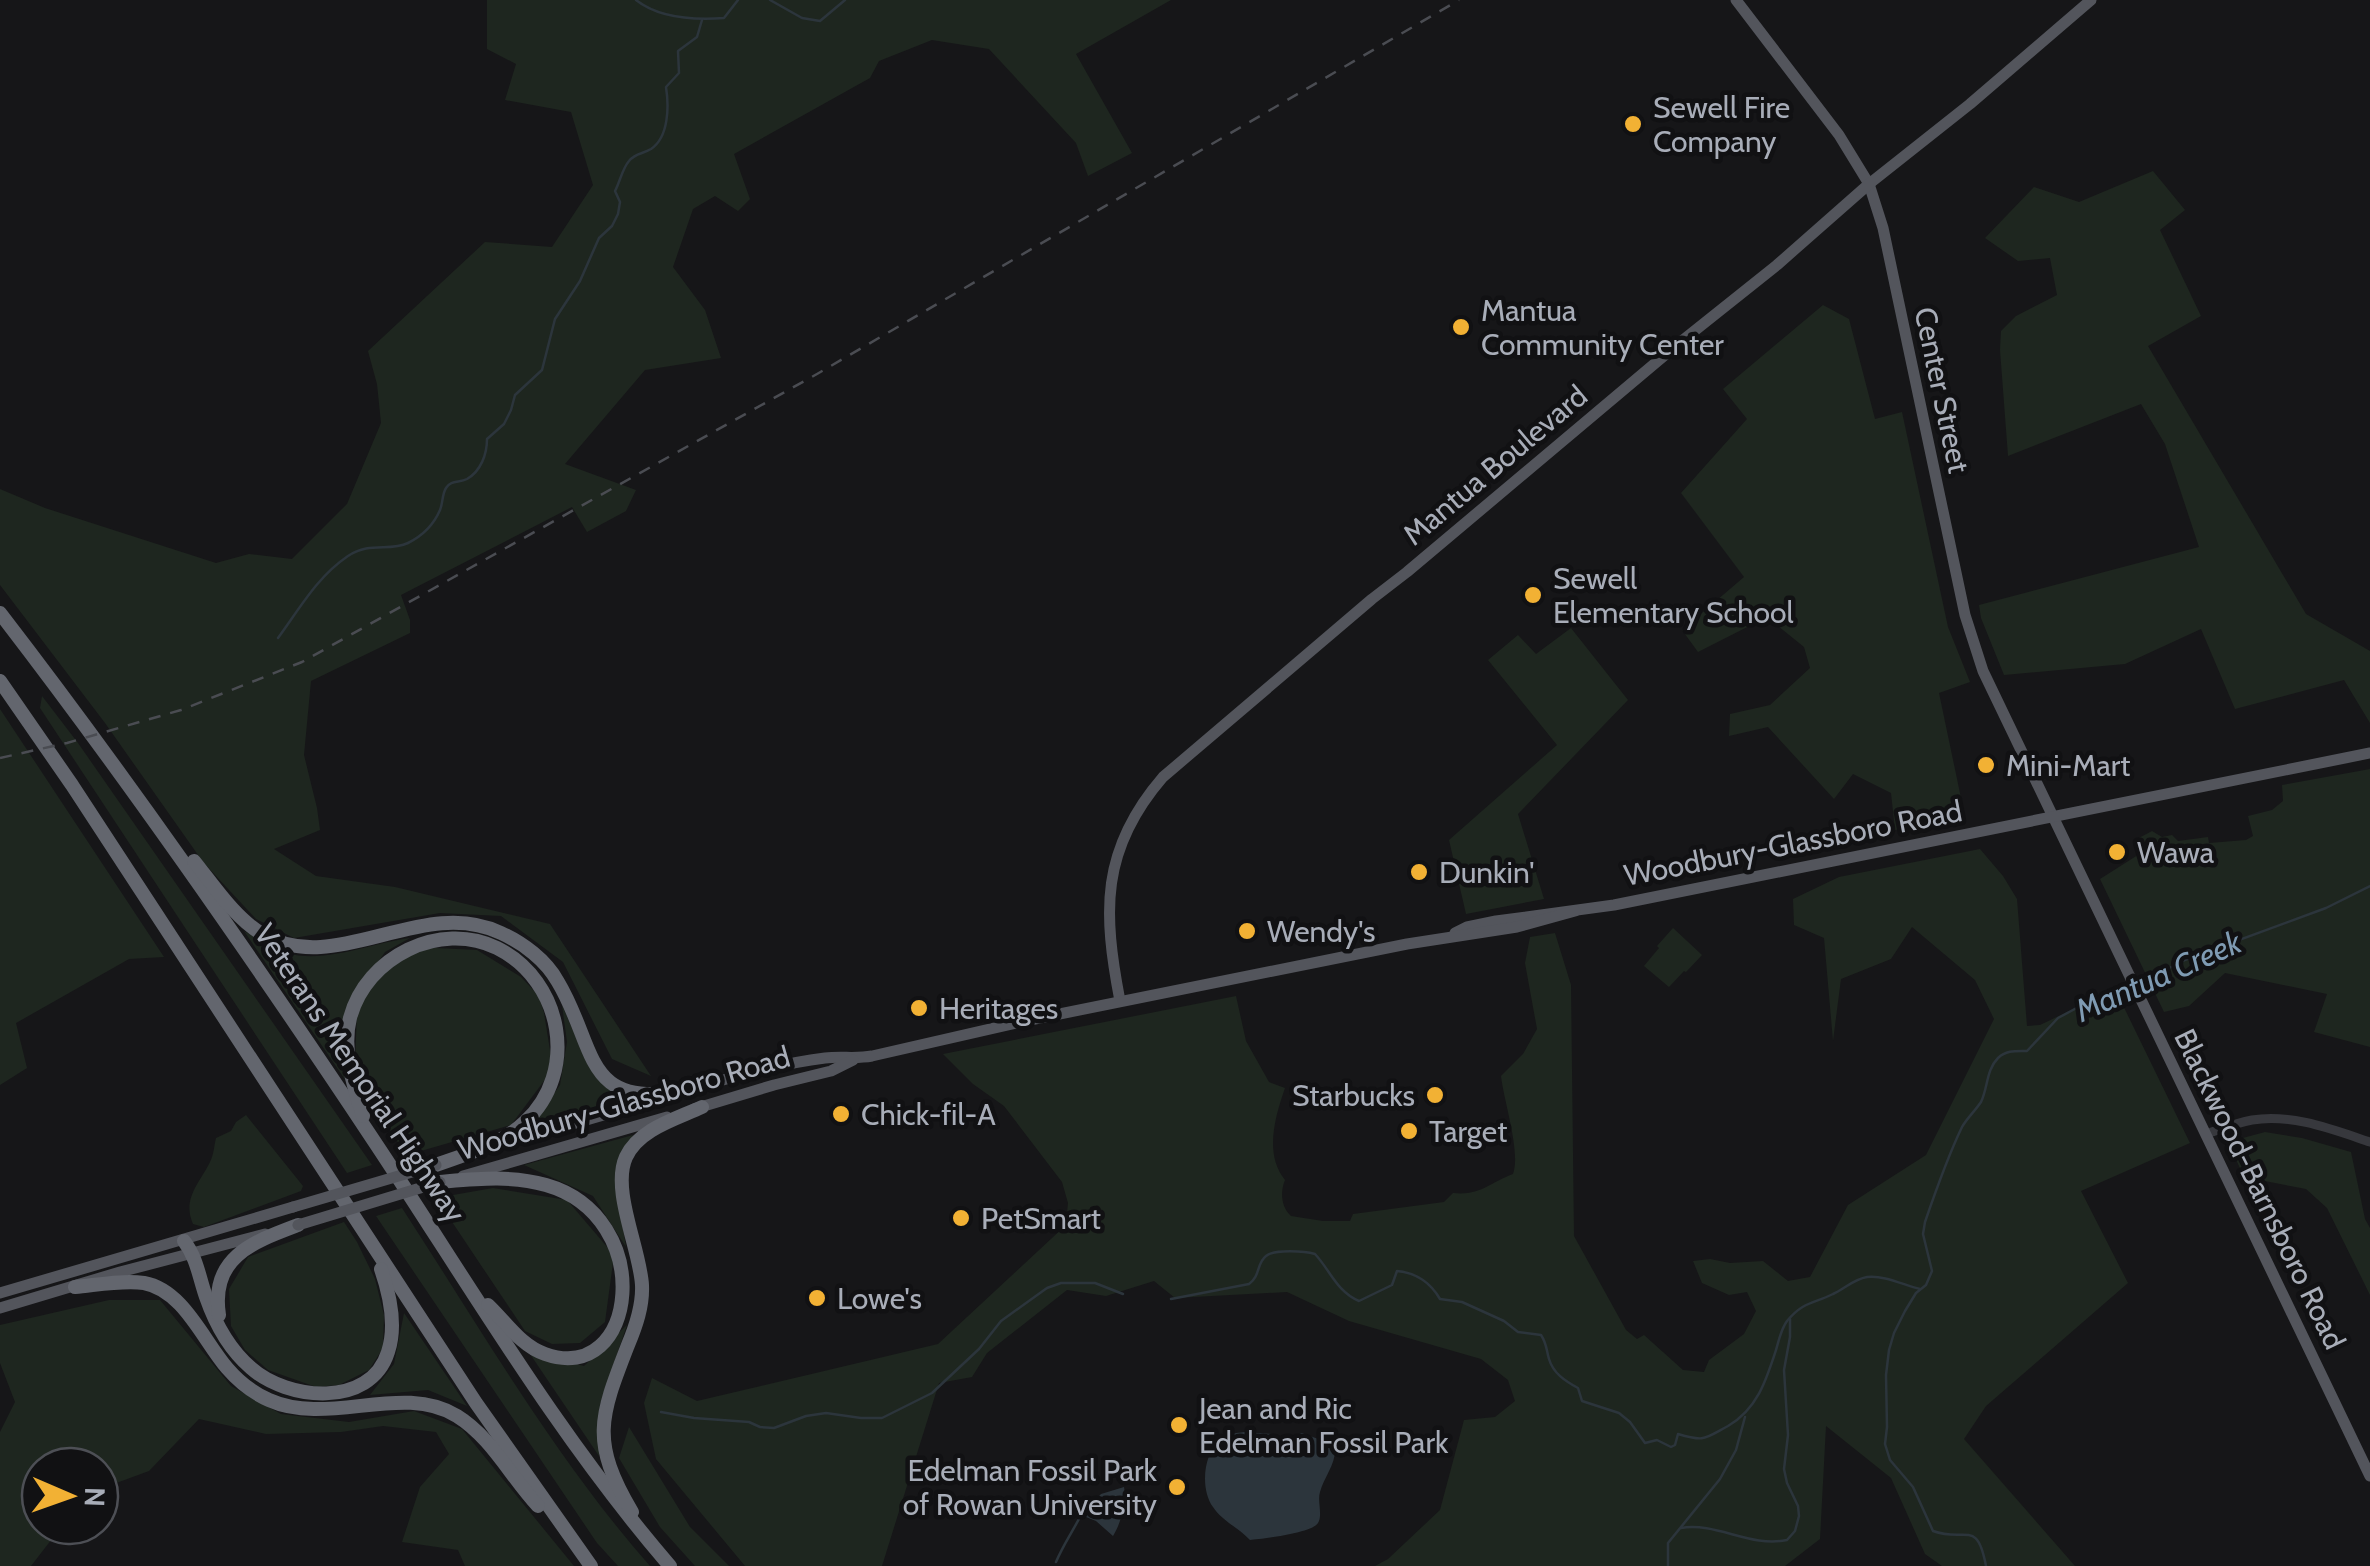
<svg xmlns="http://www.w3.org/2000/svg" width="2370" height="1566" font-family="Cabin,sans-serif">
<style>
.green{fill:#1e261f}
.water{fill:#2c353c}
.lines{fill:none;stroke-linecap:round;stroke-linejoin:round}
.stream{stroke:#2c353c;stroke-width:2.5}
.minor{stroke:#37383d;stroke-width:9}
.major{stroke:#53555c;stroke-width:11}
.highway{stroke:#63666e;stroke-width:14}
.rail{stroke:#4a4c52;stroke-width:2.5;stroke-dasharray:12 10;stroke-linecap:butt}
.major-bridge{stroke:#53555c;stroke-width:11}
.poi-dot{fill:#f2b134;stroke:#111113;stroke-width:4}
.labels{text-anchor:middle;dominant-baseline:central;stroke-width:9;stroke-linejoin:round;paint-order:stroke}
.poi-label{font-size:30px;fill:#a8adb8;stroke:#111113;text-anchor:start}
.street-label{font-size:30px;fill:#a8adb8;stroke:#111113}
.water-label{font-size:32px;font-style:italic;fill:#7f9bb3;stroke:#111113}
</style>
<rect width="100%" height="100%" fill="#161618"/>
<g class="green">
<polygon points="487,0 1171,0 1076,54 1132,153 1088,176 1076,143 989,49 932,40 879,61 870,78 734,154 750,199 738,211 715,196 693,209 673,267 705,310 721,358 645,370 565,464 636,490 626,511 587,532 572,507 401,595 410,620 410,633 311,681 304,755 317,808 320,830 274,849 316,876 395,887 550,924 651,1076 612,1059 563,962 501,916 440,913 294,938 256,919 203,862 105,723 0,585 0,489 45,508 216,563 249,554 292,559 347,504 381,423 377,384 368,351 485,242 552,247 593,185 571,112 505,100 516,64 487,49"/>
<polygon points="2153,171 2185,210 2160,230 2201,316 2148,346 2306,614 2370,651 2370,723 2344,680 2235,709 2201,629 2125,664 2004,675 1981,618 1979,605 2199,547 2165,444 2141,404 2008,456 2000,350 2001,331 2016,316 2057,295 2050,258 2018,261 1985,238 2034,187 2079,202"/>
<polygon points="1823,305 1849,319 1875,419 1902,412 1948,627 1970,682 1939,693 1965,817 1895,830 1891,793 1853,774 1834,799 1768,727 1729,736 1730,714 1770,705 1810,668 1804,647 1767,617 1698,652 1682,630 1744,577 1681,493 1747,419 1723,389"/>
<polygon points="1571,628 1628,700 1518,814 1544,899 1466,914 1449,840 1557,745 1488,660 1518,635 1536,654"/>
<polygon points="42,696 78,743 372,1165 347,1173 40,708"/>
<polygon points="0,709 164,957 129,959 16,1023 27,1068 0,1085"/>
<polygon points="2370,769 2370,1047 2314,1032 2327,994 2225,973 2189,1006 2164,1012 2100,879 2141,853 2137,839 2152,831 2162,837 2172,835 2178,841 2208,837 2209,843 2246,840 2253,836 2248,816 2272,810 2283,801 2282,785"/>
<path d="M1980,849L2003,876L2017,899L2027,1026L2040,1025L2115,989L2190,1143L2081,1191L2128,1283L1986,1406L1964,1439L2075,1566H1942L1925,1554L1891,1478L1826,1426L1820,1539L1785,1566H1375L1388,1559L1440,1510L1464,1420L1495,1417L1515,1401L1508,1380L1481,1359L1349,1321L1287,1292L1175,1298L1154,1281L1106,1296L1067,1290L987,1353L972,1377L939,1383L882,1566H745L656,1459L644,1403L652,1378L697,1401L938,1344L1066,1225L1068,1203L1062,1182L1004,1106L973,1084L943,1054L1236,996L1246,1041L1269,1082L1285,1088C1275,1117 1264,1154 1285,1180C1280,1192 1281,1207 1291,1216L1323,1221H1350L1353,1214L1444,1202L1453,1193C1480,1196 1489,1183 1513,1174C1521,1152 1504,1102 1501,1076L1523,1054L1537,1029L1525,963L1530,937L1555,933L1571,985L1574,1236L1626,1330L1637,1339L1644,1335L1683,1370L1704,1372L1709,1360L1744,1334L1756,1311L1747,1292L1729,1295L1702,1283L1693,1261L1710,1259L1730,1263L1763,1261L1788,1281L1810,1277L1848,1205L1926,1155L1994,1019L1975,980L1912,927L1891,959L1841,979L1833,1041L1824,938L1794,925L1793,899L1839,877Z"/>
<polygon points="1673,928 1702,955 1686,972 1684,971 1669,987 1644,966 1659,948 1657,946"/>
<path d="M244,931C258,938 272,949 286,953C327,964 370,943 410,938L385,952L345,1012L348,1084Z"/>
<polygon points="416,947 477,950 521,977 539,996 544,1013 553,1069 511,1125 407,1155 383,1121 355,1066 357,1010 376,976"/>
<polygon points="562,1005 588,1065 632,1096 532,1125 560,1085 567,1042"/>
<path d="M246,1115L303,1186L301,1191L204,1227L193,1224C182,1199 199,1184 210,1162C214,1154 214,1146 216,1138L231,1131L236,1122Z"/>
<polygon points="2265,1132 2302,1138 2351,1152 2365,1219 2370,1228 2370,1295 2327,1208 2306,1189 2244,1177 2228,1142"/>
<polygon points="633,1135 616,1184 626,1247 593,1196 524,1165"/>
<polygon points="493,1188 567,1200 614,1255 605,1322 580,1343 552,1344 525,1331 436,1198"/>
<path d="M402,1208C481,1329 554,1457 650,1566H618L597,1543L376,1216Z"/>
<polygon points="344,1222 357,1242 375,1279 384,1315 383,1348 369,1370 339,1385 316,1387 268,1370 245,1350 231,1326 229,1289 248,1257"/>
<polygon points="109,1300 160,1300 231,1386 281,1414 349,1422 414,1411 462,1429 574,1566 465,1566 458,1550 402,1542 420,1487 449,1454 436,1432 383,1426 341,1432 266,1434 199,1419 149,1471 100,1489 100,1466 40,1466 40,1526 62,1526 31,1566 0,1566 0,1432 15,1402 0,1363 0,1325"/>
<polygon points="404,1313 467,1406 428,1390 370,1395 394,1364"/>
<polygon points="627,1325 600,1404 599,1456 528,1351 584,1366"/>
<polygon points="629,1427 690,1527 729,1566 695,1566 660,1527 619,1458"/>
</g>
<g class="water">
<path d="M1244,1432L1272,1434L1275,1437L1276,1449C1288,1451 1291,1436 1302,1433L1329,1443L1335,1448C1336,1464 1324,1477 1320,1492C1317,1501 1323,1515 1318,1523C1312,1533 1262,1539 1250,1540C1239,1528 1222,1521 1213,1507C1200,1489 1203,1453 1221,1439C1228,1434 1236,1433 1244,1432Z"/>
<path d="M1124,1487C1127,1502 1121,1523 1113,1536L1096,1521L1081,1515L1101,1494Z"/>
</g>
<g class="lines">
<g class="stream">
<path d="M636,0C660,19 696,20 724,18L738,0"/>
<polyline points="770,0 802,18 820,21 845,0"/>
<path d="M278,638C300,608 317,577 348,556C370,541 389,552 408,543C422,536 434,524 440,510C443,503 442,494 446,488C451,480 459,483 467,479C481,471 487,454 487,439L504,424L511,410L515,395L542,370L555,319L580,281L599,238L612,226L618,214L620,202L615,191C620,182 622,169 629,161C635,153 643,154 651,149C669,137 669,106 666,87L679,73L678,51L697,37L702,20"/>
<polyline points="2138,985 2182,961 2326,908 2370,886"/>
<path d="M1171,1299L1249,1284C1261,1275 1256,1264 1266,1256C1274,1249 1305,1251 1315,1254C1330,1270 1337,1292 1359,1301L1392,1285L1397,1271C1417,1273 1430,1282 1440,1299L1462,1302L1504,1321L1518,1332L1541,1335C1547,1344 1546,1349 1549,1359C1553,1373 1565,1381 1578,1388L1582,1401L1619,1413L1630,1422L1645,1443L1657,1440L1671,1447L1675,1445L1678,1434C1705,1442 1704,1439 1728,1426C1757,1409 1766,1381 1776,1350C1779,1340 1781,1329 1787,1321C1804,1301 1813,1304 1833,1294C1844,1289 1854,1279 1867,1277C1885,1275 1903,1285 1920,1289"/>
<polyline points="661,1412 694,1418 749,1422 760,1427 774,1428 806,1416 826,1413 861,1418 882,1418 932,1393 979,1349 1001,1321 1047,1288 1061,1283 1095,1283 1123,1294"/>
<path d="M1681,1528C1717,1522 1750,1548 1787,1540L1795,1531L1799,1516L1798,1506L1787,1483L1784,1469L1788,1435L1784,1370L1790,1337V1319"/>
<path d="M1056,1562C1063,1545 1073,1531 1081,1515"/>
<polyline points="1668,1566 1668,1543 1720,1479 1736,1450 1745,1417"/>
<path d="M1986,1566C1977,1518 1966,1543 1933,1531L1913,1487L1890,1460L1885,1444L1887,1427L1886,1375L1889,1350L1894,1333L1905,1311L1916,1293L1926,1285L1932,1271L1923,1234L1925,1222C1936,1190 1947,1158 1962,1127C1967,1118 1975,1111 1981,1102C1988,1088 1986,1070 1998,1058C2006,1050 2016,1051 2027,1051L2058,1018L2084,1004L2131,988"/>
</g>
<path class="minor" d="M2206,1134C2221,1129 2236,1123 2252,1120C2291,1113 2334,1130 2370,1142"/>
<g class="major">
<polyline points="1736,0 1839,135 1869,184 1883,228 1965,615 1983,671 2370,1476"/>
<polyline points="1455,933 1467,927 1496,921 1614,905 2370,753"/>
<path d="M1120,1001C1103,912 1100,850 1163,777L1372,599L1407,572L1678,344L1777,265L1869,184L1970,104L2091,0"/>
<path d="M679,1092C727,1079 776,1064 825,1058C841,1056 856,1059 872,1056L1025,1021L1407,944L1517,927L1575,911"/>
<polyline points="694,1109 774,1085 831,1071 853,1060"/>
<polyline points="497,1146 662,1098"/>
<polyline points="463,1176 667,1117"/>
<polyline points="0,1293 293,1207"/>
<polyline points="0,1308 120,1272 265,1234"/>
</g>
<g class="highway">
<path d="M0,613C131,783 253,959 372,1138C468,1282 556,1434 670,1566"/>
<polyline points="0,681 72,785 476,1403 591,1566"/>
<path d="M194,861C214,886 235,918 262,934C336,978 422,895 501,933C523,943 546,960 558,982C597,1047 582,1110 685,1091"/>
<path d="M363,1116C353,1085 342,1049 350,1018C366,957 440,920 497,948C563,981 579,1072 525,1122C501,1145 466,1154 436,1165"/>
<path d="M440,1182C476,1179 511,1175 546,1185C658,1217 638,1387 545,1354C521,1346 506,1322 488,1305"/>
<path d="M184,1241C197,1258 199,1277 206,1297C215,1323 230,1350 251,1368C287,1400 370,1409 388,1352C397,1325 390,1295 381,1269"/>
<path d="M75,1287C97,1285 122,1280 144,1283C183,1290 203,1340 227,1368C239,1382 253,1393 269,1400C329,1427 402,1382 457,1416C491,1437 511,1477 538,1506"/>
<path d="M219,1315C210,1257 253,1242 298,1225"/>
<path d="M632,1512C590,1441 600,1417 628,1345C636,1326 643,1306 642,1285C640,1249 611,1190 626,1157C639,1129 676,1119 702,1107"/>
</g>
<polyline class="rail" points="0,758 67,743 181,710 302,662 817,374 1459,0"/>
<g class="major-bridge">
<polyline points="293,1207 436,1165"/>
<polyline points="298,1225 440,1182"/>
</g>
</g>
<g class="poi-dot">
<circle cx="1633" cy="124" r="10"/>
<circle cx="1461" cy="327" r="10"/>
<circle cx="1533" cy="595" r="10"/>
<circle cx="1986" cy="765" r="10"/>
<circle cx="2117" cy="852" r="10"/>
<circle cx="1419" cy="872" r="10"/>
<circle cx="1247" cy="931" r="10"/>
<circle cx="919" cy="1008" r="10"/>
<circle cx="1435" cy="1095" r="10"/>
<circle cx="841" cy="1114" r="10"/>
<circle cx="1409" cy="1131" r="10"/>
<circle cx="961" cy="1218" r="10"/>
<circle cx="817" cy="1298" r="10"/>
<circle cx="1179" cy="1425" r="10"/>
<circle cx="1177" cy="1487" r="10"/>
</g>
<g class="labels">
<g class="poi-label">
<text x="1653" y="107">Sewell Fire<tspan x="1653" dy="34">Company</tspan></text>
<text x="1481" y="310">Mantua<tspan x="1481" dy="34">Community Center</tspan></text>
<text x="1553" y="578">Sewell<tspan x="1553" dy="34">Elementary School</tspan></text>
<text x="2006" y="765">Mini-Mart</text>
<text x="2137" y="852">Wawa</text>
<text x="1439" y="872">Dunkin'</text>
<text x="1267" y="931">Wendy's</text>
<text x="939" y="1008">Heritages</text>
<text x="1415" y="1095" text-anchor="end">Starbucks</text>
<text x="861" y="1114">Chick-fil-A</text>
<text x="1429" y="1131">Target</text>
<text x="981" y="1218">PetSmart</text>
<text x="837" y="1298">Lowe's</text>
<text x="1199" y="1408">Jean and Ric<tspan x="1199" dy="34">Edelman Fossil Park</tspan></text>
<text x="1157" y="1470" text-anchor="end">Edelman Fossil Park<tspan x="1157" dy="34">of Rowan University</tspan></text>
</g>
<g class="street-label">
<text transform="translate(1942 390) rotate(78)">Center Street</text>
<text transform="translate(1495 465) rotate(-40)">Mantua Boulevard</text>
<text transform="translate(1793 843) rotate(-11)">Woodbury-Glassboro Road</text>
<text transform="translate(360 1073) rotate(56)">Veterans Memorial Highway</text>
<text transform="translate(624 1103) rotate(-16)">Woodbury-Glassboro Road</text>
<text transform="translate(2260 1189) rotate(64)">Blackwood-Barnsboro Road</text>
</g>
<g class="water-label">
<text transform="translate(2158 976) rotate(-24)">Mantua Creek</text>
</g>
</g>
<g transform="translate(70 1496) rotate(92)"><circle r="48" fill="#111113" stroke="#4d4f55" stroke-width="2.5"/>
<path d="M0-8L18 38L0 25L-18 38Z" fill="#f2b134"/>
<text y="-15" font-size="28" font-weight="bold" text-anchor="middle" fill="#a8adb8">N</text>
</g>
</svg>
